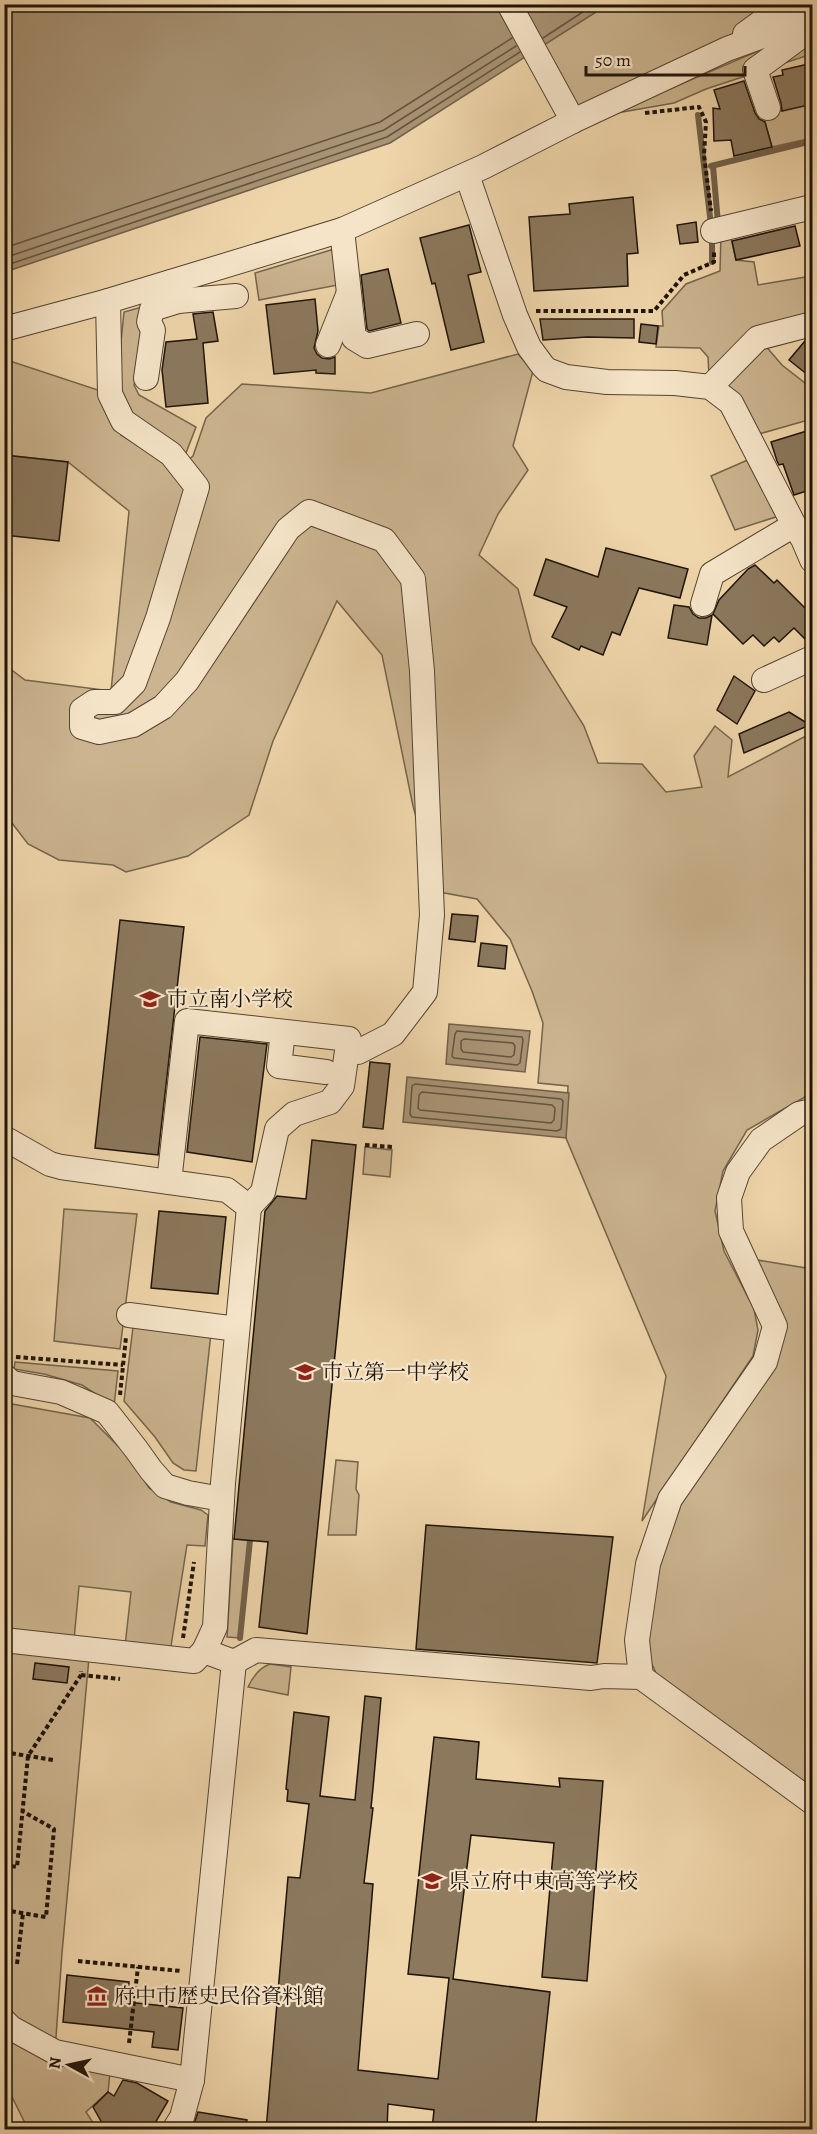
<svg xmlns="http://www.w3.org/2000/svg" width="817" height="2134" font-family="Alegreya,'Noto Serif JP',serif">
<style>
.green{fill:#cbb48f;stroke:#74644c;stroke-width:1.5}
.water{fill:#a89374;stroke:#71604a;stroke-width:1.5}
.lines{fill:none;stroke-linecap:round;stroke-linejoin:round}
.shore{stroke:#63543f;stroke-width:1.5}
.stream{stroke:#71604a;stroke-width:6}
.building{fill:#8b785d;stroke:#1e140a;stroke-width:1.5}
.minor-casing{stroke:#524432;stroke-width:26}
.path{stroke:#1e140a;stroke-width:4;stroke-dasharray:4.5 3;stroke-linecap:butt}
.minor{stroke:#f5e4c8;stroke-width:24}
.labels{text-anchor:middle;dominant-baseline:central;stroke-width:4.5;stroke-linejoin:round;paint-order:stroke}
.poi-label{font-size:21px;fill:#1e140a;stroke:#f5e4c8;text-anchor:start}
</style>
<rect width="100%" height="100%" fill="#efd5aa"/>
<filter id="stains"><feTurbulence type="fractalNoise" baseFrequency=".00333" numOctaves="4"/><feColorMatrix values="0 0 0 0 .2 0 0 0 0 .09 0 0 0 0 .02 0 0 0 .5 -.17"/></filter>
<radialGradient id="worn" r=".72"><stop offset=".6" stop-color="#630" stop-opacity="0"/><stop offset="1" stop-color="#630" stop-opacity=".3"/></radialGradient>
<g class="green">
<polygon points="607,5 812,5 812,17 577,109 535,50"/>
<polygon points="812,28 812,54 706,89 674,103 611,114"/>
<polygon points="812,104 812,138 772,147 763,115"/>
<polygon points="730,233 736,260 754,262 758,285 812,276 812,317 709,376 708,357 700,348 656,347 659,326 663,326 662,311 686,284 720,271 721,234"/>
<polygon points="334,249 338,285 259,300 255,273"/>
<polygon points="142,307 144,342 134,385 139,395 196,427 184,458 126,414 118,371 124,312"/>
<path d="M763,343L782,365L805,383L812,375V419L759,434C751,415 745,400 728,389L725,376Z"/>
<polygon points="518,354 533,371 513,446 528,470 498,514 479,555 518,589 532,643 584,726 598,763 642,764 666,792 702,787 694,756 715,726 732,740 728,777 804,737 812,743 812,1093 747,1130 723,1171 715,1211 724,1251 754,1309 758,1330 753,1356 642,1521 666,1376 566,1138 568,1086 538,1083 543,1023 532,991 510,939 477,899 439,892 434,881 413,806 382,655 337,601 273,741 249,815 188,856 126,872 113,865 59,860 28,844 5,814 5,665 25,680 111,691 129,511 68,462 5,455 4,359 110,394 121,435 176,469 193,456 206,418 242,384 371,393"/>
<polygon points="750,459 779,516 735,530 711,476"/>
<polygon points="365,1147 392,1150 390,1177 363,1174"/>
<polygon points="64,1209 137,1214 120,1349 54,1341"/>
<polygon points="751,1259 812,1269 812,1789 667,1697 651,1662 646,1637 656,1567 674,1506 776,1363"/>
<polygon points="133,1327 211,1333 196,1471 184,1470 173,1463 155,1437 124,1401"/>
<polygon points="15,1362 118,1371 114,1406 82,1385 44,1374 14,1369"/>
<polygon points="4,1398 12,1404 90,1418 129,1457 149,1488 171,1502 201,1510 208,1515 205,1546 187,1545 171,1646 175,1652 125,1646 131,1592 79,1586 74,1640 5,1632"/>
<polygon points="336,1460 358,1462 356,1489 359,1495 356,1535 328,1535"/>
<polygon points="233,1539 250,1540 240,1638 227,1637"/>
<polygon points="5,1647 89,1658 62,1953 55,2051 111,2063 108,2092 86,2112 97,2129 28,2129 12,2097 5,2090"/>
<path d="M270,1664L291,1667L288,1695L248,1687C253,1676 259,1668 270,1664Z"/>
</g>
<g class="water">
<polygon points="4,5 607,5 390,143 5,272"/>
<polygon points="449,1024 530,1031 525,1072 446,1064"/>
<polygon points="407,1077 569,1093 566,1138 403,1122"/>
</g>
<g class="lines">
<g class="shore">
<polyline points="543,38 595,4"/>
<polyline points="4,248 380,122 512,38"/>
<polyline points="4,258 384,130 516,46"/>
<polyline points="4,266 387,137 520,52"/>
<polygon points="457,1031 522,1037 523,1040 520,1063 517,1065 454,1058 452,1056 455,1034"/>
<polygon points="464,1039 513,1043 515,1046 514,1055 511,1057 463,1052 461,1049 461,1041"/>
<polygon points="415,1084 561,1099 563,1101 561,1129 557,1131 412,1117 410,1114 412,1086"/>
<polygon points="422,1092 552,1105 555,1108 554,1120 551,1123 420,1110 418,1108 419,1095"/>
</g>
<g class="stream">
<polyline points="698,115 711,225"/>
<polyline points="711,166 812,141"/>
<polyline points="713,166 718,223 720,222"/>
<polyline points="712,235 712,262"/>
<polyline points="240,1638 250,1540"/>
</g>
</g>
<g class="building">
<polygon points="813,63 813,104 782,111 781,103 773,77 783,75 782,70"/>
<polygon points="744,81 755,113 759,119 765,122 772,147 734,156 731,140 714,141 713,108 720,109 714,90"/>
<polygon points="633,197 638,253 627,254 628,286 534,291 529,217 570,214 569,204"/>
<polygon points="696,222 698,242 680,244 677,225"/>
<polygon points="469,225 481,272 468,275 484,342 451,350 435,283 432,284 420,238"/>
<polygon points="795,226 800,246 736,260 732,241"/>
<polygon points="388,269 401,323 369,331 367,329 361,275"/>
<polygon points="315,299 318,331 314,348 317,354 322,358 329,359 335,357 335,374 316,373 316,370 274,374 266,305"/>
<polygon points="213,312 218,341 203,343 208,403 166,407 162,370 166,342 197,339 193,314"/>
<polygon points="540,319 634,319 634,338 587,337 543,340"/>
<polygon points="641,324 658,326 656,344 639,342"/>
<polygon points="813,339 813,379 789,360 805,341"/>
<polygon points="813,429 813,489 794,495 783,464 779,465 777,461 771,442"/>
<polygon points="4,455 68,462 59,541 4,535"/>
<polygon points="606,548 688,569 680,598 639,588 620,635 612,632 603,655 581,646 579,650 552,637 567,607 534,595 546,559 598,577"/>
<polygon points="755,565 774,583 777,580 813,616 813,644 810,644 794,628 779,642 774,637 764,646 753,635 743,644 713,614 719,600 748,569"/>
<polygon points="674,605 689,607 693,614 699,618 706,618 712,615 707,645 668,638"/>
<polygon points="734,676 755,691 737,724 717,710"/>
<polygon points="789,712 810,725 744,753 739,734"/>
<polygon points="452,914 478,916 475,942 449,939"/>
<polygon points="120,920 184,927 158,1155 95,1148"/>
<polygon points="481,943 507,946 505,969 478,966"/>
<polygon points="200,1037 267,1044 252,1162 187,1152"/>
<polygon points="370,1062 390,1064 383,1129 363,1127"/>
<polygon points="312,1140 356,1145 307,1634 259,1627 268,1542 234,1539 265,1211 277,1196 306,1199"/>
<polygon points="159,1211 226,1217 218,1294 151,1288"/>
<polygon points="426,1525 613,1537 597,1663 416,1649"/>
<polygon points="35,1663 69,1667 67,1683 33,1679"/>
<polygon points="365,1696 381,1698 373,1788 371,1808 373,1808 364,1883 373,1884 358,2070 438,2079 449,1978 408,1974 434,1737 479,1742 476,1779 560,1787 559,1778 603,1781 587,1981 542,1977 554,1843 471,1835 453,1979 550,1992 535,2130 432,2130 434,2110 388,2104 387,2130 266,2130 288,1877 300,1878 309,1804 287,1801 288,1790 286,1789 294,1712 329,1717 320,1796 355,1800"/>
<polygon points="67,1975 129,1982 127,2002 183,2008 178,2050 152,2047 154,2032 63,2022"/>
<polygon points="123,2080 137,2083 168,2101 151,2130 106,2130 93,2107 108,2092 114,2096"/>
<polygon points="198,2112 247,2120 246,2130 192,2130"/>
</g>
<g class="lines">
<g class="minor-casing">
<g id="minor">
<polyline points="509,4 573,121"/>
<polyline points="745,34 786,4"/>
<polyline points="768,108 755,70 812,28"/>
<polyline points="467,175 515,315 529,347 543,366 547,370 566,377 607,382 675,383 710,387 731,403 794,525 803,539 812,560"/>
<polyline points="342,230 354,338 367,346 417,334"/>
<polyline points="713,231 812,207"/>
<polyline points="108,301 110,394 123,421 171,454 197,487 158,618 134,683 115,702 94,702 82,710 82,727 99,732 133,725 163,707 187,681 288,529 309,512 384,540 413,579 422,671 432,915 425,992 393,1034 358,1052 347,1051 342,1086 330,1102 294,1114 277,1129 263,1192 249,1207"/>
<polyline points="178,301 236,296"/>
<polyline points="4,329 108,301 342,230 483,167 573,121 727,49 812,18"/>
<polyline points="328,345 348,295"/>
<polyline points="146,378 153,330 149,322 152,309 178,301 171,282"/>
<polyline points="710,387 758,338 812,324"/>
<polyline points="703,604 712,574 794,525"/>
<polyline points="764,680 812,658"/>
<polyline points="283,1032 279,1066 326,1072"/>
<polyline points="4,1138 50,1164 61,1167 227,1190 249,1207 223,1483 215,1627 204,1651 234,1662 192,2080 182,2117 174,2130"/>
<polyline points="169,1182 187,1021 349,1039 347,1051"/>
<polyline points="129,1315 237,1329"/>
<polyline points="4,1376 12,1383 61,1392 107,1412 136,1449 151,1470 165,1486 188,1493 222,1499"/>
<polyline points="4,1640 194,1661 204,1651"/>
<polyline points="234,1662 256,1650 591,1678 604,1676 641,1677 812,1802"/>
<polyline points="641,1677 637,1640 648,1564 670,1499 765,1362 775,1326 731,1231 729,1198 738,1172 761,1140 799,1114 812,1111"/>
<polyline points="4,2021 11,2028 55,2052 192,2080"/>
</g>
</g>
<g class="path">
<polyline points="645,113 699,107 706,122 704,155 711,211"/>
<polyline points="536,311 654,311 684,275 714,262 714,252"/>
<polyline points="365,1145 393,1147"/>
<polyline points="16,1357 123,1365"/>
<polyline points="120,1395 126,1337"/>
<polyline points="4,1597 7,1579"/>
<polyline points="183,1638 194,1562"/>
<polyline points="81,1675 120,1679"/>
<polyline points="4,1752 53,1760"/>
<polyline points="4,1865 17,1867 28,1756 81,1675 81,1671"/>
<polyline points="4,1910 46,1917 54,1829 22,1811"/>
<polyline points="78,1961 181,1971"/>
<polyline points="17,1964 23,1913"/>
<polyline points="129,2043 138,1967"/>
</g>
<use href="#minor" class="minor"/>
</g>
<defs>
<g id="school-bare" transform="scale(1.62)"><path d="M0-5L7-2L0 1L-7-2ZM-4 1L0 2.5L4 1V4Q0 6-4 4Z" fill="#8f2418" stroke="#f5e4c8" stroke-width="2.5" paint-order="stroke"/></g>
<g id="museum-bare" transform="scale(1.62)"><path d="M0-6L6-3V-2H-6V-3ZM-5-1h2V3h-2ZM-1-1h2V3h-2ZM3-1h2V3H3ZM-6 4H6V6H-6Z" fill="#8f2418" stroke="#f5e4c8" stroke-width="2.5" paint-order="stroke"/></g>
</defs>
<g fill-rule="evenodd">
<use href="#school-bare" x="150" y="999"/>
<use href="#school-bare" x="305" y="1372"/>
<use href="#school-bare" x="432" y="1881"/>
<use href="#museum-bare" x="97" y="1996"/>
</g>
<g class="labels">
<g class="poi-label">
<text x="167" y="999">市立南小学校</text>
<text x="322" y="1372">市立第一中学校</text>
<text x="449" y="1881">県立府中東高等学校</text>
<text x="114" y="1996">府中市歴史民俗資料館</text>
</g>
</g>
<rect width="817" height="2134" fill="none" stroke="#efd5aa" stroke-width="24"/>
<rect x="6" y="6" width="805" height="2122" fill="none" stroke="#1e140a" stroke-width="3"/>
<rect x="12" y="12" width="793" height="2110" fill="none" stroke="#1e140a" stroke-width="1.5"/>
<g transform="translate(69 2065) rotate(278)" stroke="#f5e4c8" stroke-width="4.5" paint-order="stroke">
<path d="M0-4.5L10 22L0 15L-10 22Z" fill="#1e140a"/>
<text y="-9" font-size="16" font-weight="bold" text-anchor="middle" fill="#1e140a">N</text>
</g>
<path d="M586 66v9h159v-9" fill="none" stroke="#1e140a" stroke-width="3"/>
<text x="595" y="66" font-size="18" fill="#1e140a" stroke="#f5e4c8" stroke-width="4.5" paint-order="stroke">50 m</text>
<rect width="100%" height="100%" filter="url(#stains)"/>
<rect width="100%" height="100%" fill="url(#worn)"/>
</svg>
